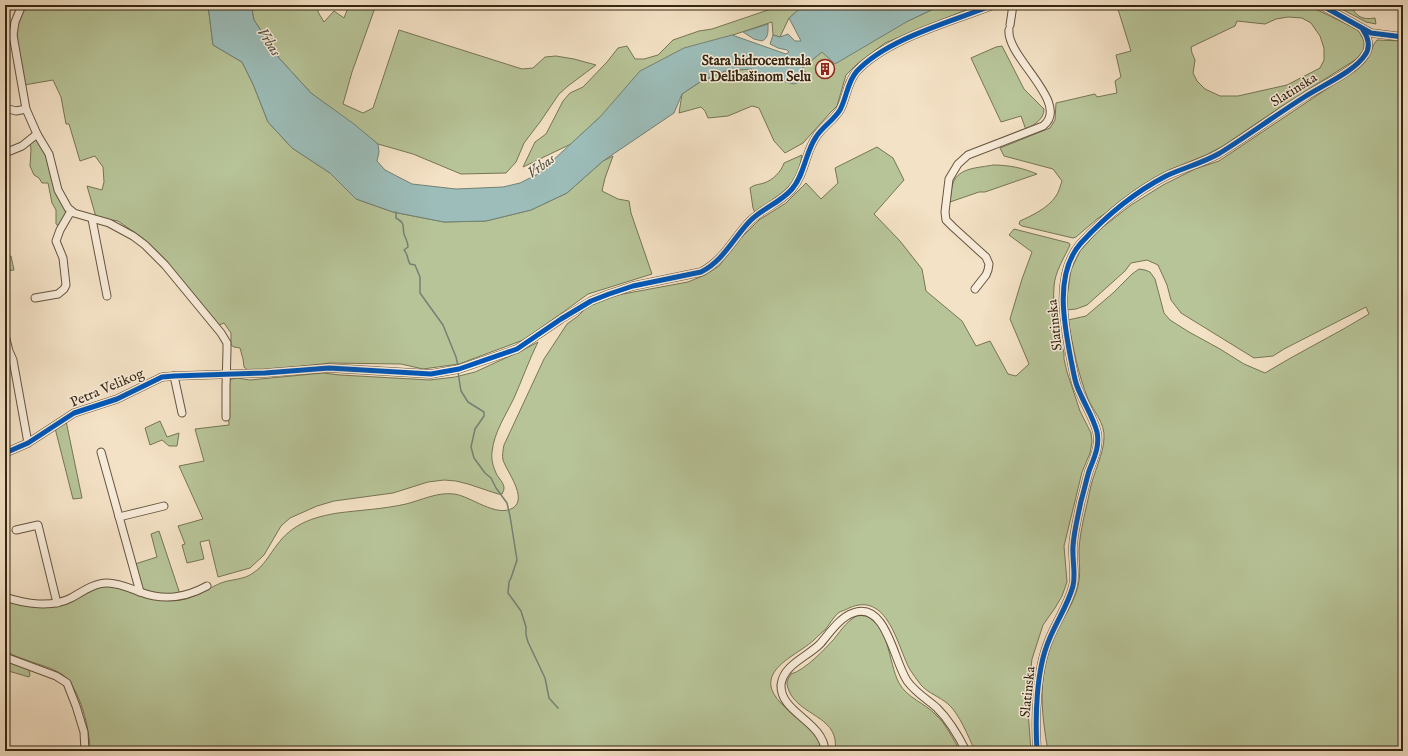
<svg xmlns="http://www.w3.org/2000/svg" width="1408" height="756" font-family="'IM FELL English',serif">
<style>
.green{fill:#b7c498;stroke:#767555;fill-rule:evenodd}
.water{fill:#9cbdb9;stroke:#738176}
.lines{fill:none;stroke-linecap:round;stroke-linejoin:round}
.stream{stroke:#738176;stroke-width:1.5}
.minor-casing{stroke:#65553f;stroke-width:9}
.minor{stroke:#f8ecda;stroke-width:7}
.cycleway-casing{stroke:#f8ecda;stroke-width:8}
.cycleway{stroke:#0057b8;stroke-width:5}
.labels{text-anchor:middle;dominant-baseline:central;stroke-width:3;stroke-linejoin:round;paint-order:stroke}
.poi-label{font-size:14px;font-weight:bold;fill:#352612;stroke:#f8ecda;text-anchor:end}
.street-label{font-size:14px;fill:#352612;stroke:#f8ecda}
.water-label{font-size:15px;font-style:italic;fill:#545344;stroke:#f8ecda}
</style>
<rect width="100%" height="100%" fill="#f4e2c6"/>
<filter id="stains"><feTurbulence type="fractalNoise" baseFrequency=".005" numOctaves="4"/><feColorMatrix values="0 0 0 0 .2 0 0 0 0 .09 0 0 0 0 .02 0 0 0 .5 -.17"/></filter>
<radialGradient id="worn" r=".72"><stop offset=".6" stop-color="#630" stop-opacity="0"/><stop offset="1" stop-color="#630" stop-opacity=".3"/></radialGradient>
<g class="green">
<path d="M27,5H208L213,45L242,62L253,84L268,122L292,148L330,173L356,199L393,212L444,222L486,221L531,210L567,193L603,161L613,156L605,178L602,191L618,199L629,201L631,213L652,274L588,294L526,339L459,364L423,369L401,364L330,363L250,372L244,367L243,359L240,348L234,347L231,345V333L224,323L219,325L162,256L144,239L118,221L96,217L87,186L102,190L104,182L103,167L95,156L80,161L69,124H66L61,97L53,80L24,85C21,67 15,47 17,28C18,20 23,12 27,5Z"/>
<polygon points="251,5 318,5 318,12 324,22 334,11 344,18 349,5 376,5 352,72 343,104 363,113 373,108 399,30 522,69 533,68 545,57 556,56 574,59 596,65 568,86 559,94 540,122 524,143 516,162 506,173 461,174 413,154 378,144 311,93 279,58 254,20"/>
<polygon points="776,5 804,5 789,18 780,37 773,35 772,22 724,38 600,117 571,144 523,167 535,142 546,134 563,101 570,93 583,87 607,62 618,48 627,46 635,59 644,59 658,55 673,40 699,31 712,29 777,7"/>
<polygon points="942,5 978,5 885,43 857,64 846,75 837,106 830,113 803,143 785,153 774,141 759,108 752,106 728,116 708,118 705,111 701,107 679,113 682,94 700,82 725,71 751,69 771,78 810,78 802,68 823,51 908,21"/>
<path d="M1107,5H1307L1357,29L1360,33L1364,41V49L1362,54L1355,60L1279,108L1223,146L1206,155L1169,170L1097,219L1076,237L1073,238L1022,226L1019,224L1020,221C1033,215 1048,208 1056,196C1059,192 1060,186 1062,181L1053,169L1004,156L1000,148L1050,128L1055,120L1056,103L1095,94L1097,97L1117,93L1115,81L1121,77L1116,55L1131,51L1117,6L1108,7ZM1288,17L1302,18L1311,23L1320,36L1324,48V60L1320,68L1287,85L1238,96H1220L1205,89L1197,81L1193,73L1195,60L1192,53L1191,47L1235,26L1237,21L1265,24L1276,19Z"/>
<path d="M1334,5H1351C1356,17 1362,20 1375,18L1376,24L1366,22Z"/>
<path d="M1377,40L1403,41V751H1048C1041,712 1037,672 1055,635C1062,619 1074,604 1078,586C1081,574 1079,562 1079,550C1080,530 1086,510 1090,490C1093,474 1104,453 1104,438C1105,423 1094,412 1088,399C1078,374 1073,347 1068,320L1086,316L1113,293L1132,274L1139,269L1145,270L1150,272L1155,279L1164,313L1170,320L1189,332L1220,349L1244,364L1265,373C1299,352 1335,335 1369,314L1366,307L1284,349L1273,356L1254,358L1181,313L1171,300L1167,285L1158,265L1147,260L1131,263L1125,271L1087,305L1076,309L1067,310L1066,304L1071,270L1080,251L1099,230L1131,205L1163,185L1195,169L1219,161L1331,86L1363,63L1368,58L1374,44Z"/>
<path d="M1002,46L1024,89L1044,109C1044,120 1034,124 1026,130L1021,116L1001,122L971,58L996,47Z"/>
<polygon points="36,138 45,152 51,177 56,192 68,212 59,226 56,224 56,210 52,203 48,183 42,183 39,178 34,175 30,166 31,149 30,143"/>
<path d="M877,147L893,158L904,180L874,214L900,241L922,269L926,291L962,321L976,346L990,341L1008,374L1016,376L1029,364L1010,319L1022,279L1032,252L1009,235L1014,229L1069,243L1070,245C1064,258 1055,272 1054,286C1052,309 1058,331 1064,353V359L1067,372L1080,411L1091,433L1092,442L1090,453L1082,472L1064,546L1067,582L1062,596L1055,608L1043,625L1032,659L1028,693V711L1031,751H975C969,738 959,713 948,704C940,697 928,693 921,685C917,680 912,673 909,668C897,644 887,591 849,608C846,610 841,611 838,613C833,618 829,625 825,630C821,633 817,637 814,640C801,652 774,663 771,680C766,706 823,726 821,751H90C90,730 80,688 63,675C53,668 40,665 29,661C22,658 9,655 5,649V600C19,605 36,609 51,607C61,606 71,600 79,596C88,592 96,586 105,586C126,586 143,598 162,600C187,604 200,592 221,583C231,579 244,580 253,573C264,566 269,555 277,545C292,524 313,517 338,513C361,510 384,509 406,504C422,500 437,492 454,494C471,496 496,518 513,508C528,498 507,472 503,460C502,455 503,450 504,445L544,359L567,324L578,316L588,306L612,296L688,282L705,275L719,266L739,240L759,220L786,203L806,183L821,199L838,183L835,168Z"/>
<path d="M802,155C800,164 799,175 793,183C785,194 766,205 755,213L753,208L750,188C755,184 758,185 764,183C773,180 781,172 784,163Z"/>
<path d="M993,165C1009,165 1023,168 1037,174L985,192H979L950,202C951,196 951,189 953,183C959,167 979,168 993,165Z"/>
<polygon points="5,256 11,256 14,270 5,271"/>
<path d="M538,342C529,360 522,380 514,398C506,415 494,432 492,452C491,459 493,466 496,473C499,480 508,485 502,494H498L468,484L456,481L444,480L428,482L393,493L334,501L317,506L290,518L281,526L264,555L250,568L218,577L209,540L200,542L204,559L187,563L182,545L185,544L178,526L203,519L179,466L204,461L195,429L229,425L228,405L229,381L232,379L237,378L250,380L323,373L340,375L430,380L455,377L475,372L523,350Z"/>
<polygon points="66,421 82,498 73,499 55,428"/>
<polygon points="160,421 167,437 179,433 177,446 169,446 162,440 150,445 145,428"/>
<path d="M159,531L180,594C167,595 151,597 142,588L135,564L157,557L151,534Z"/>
<path d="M861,614C889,618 888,663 899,683C907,698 925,703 936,715C946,724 953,739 960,751H835C840,718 805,717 791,695C789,691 787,687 787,683C787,680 790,676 791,674C805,670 824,650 834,639C842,629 848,619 861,614Z"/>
<polygon points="5,660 29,669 30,675 29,677 5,670"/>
</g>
<g class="water">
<polygon points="208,5 251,5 254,20 279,58 311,93 354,124 378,144 379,152 377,161 385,170 412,184 456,189 503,187 520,183 538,174 600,117 640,71 684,48 732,35 786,54 789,52 787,50 778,48 770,44 773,35 780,37 788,34 795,41 801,41 789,18 804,5 942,5 908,21 835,64 822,52 802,68 810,78 794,84 771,78 751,69 725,71 700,82 682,94 674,113 603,161 567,193 531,210 486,221 444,222 393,212 356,199 330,173 292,148 268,122 253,84 242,62 213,45"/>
<path d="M768,24C768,30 769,38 762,41L754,39L743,32Z"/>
</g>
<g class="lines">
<g class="stream">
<path d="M396,212V218C406,224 402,225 404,234C406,239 408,242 408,247L404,250C408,254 407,259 410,264L415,265L420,277V293L443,325L456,357L458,366"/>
<polyline points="458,372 461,391 468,402 484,412 484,416 475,429 471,447 474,458 485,473 491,478 496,488 507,503 510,516 517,560 511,578 509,582 508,593 521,611 526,627 526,635 528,642 545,678 549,698 558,708"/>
</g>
<g class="minor-casing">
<g id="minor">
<polyline points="1321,5 1371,33 1403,37"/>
<polyline points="1010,25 1013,5"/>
<polyline points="13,35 26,109 37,134 49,154 58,190 68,208 74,213 109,223 133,236 145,245 165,265 221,333 227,343 227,350 226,387 226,417"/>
<polyline points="5,39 13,35 15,22 22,5"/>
<polyline points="5,108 16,111 26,109"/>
<polyline points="5,153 22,146 37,134"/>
<polyline points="92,219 107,296"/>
<path d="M975,289L986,275L988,270L989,264L986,257L953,227L946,220L945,212L949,179L958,164L968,155L1043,126C1072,104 1006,57 1009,30"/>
<polyline points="35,298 58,294 64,289 66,285 63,258 56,241 60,230 71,211"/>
<polyline points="5,335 9,351 13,360 28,443"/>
<polyline points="174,376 182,413"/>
<polyline points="101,452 140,592"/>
<path d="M5,453L28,443L74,413L117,399L162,377L174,376L265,373L329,368L431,374L459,369L517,349L561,319L591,301L609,294L633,286L701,272C723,261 733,239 749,222C761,209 780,203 792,189C805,174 805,153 816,137C822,127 834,120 840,110C847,97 847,82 857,71C888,38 951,22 993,5"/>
<polyline points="119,517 164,506"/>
<polyline points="16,530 38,525 57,603"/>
<path d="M5,597C25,604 52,608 71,598C82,592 94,583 107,583C119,583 129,588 140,592C164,601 185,598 207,586"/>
<polyline points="5,657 56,676 67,683 76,706 84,732 85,751"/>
<path d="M825,751C823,721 780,713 781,685C783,665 807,657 820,644C828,635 840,617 853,613C887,600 894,664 908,682C915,692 928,700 937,708C950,721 958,735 966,751"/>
<path d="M1037,751C1035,718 1036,670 1049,640C1056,622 1068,605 1073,586C1076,574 1072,559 1073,546C1074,531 1078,516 1081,501C1084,491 1086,481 1089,471C1094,458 1100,446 1097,432C1093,416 1083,402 1077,386C1074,378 1073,369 1071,360C1064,324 1054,273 1081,243C1105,217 1135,192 1166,176C1183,168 1203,163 1220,153C1249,135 1277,114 1306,96C1323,85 1355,71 1365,55C1371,47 1368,37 1363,30"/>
</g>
</g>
<use href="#minor" class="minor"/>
<g class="cycleway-casing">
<g id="cycleway">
<polyline points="1321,5 1371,33 1403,37"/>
<path d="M5,453L28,443L74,413L117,399L162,377L174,376L265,373L329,368L431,374L459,369L517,349L561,319L591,301L609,294L633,286L701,272C723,261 733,239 749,222C761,209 780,203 792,189C805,174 805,153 816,137C822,127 834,120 840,110C847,97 847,82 857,71C888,38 951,22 993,5"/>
<path d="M1037,751C1035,718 1036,670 1049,640C1056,622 1068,605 1073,586C1076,574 1072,559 1073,546C1074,531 1078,516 1081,501C1084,491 1086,481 1089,471C1094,458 1100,446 1097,432C1093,416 1083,402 1077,386C1074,378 1073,369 1071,360C1064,324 1054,273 1081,243C1105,217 1135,192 1166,176C1183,168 1203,163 1220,153C1249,135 1277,114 1306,96C1323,85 1355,71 1365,55C1371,47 1368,37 1363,30"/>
</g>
</g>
<use href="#cycleway" class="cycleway"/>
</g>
<defs>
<g id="building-ring" transform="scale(1)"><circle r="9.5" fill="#f8ecda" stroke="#8f2418" stroke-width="1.5"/><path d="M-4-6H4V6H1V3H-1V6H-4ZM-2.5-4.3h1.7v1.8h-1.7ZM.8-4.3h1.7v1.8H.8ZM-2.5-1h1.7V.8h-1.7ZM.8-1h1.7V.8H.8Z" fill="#8f2418"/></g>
</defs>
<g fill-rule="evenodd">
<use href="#building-ring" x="825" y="69"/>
</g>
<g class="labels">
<g class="poi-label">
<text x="811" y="61">Stara hidrocentrala<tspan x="811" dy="16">u Delibašinom Selu</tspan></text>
</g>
<g class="street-label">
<text transform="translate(1294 90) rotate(-32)">Slatinska</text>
<text transform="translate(1055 325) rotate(-96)">Slatinska</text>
<text transform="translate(107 388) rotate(-23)">Petra Velikog</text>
<text transform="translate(1028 692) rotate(-84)">Slatinska</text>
</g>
<g class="water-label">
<text transform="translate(269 42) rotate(57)">Vrbas</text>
<text transform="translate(541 166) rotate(-36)">Vrbas</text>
</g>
</g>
<rect width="1408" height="756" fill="none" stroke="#f4e2c6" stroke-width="20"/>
<rect x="6" y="6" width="1396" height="744" fill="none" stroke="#352612" stroke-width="2"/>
<rect x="10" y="10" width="1388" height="736" fill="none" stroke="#352612"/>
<rect width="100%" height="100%" filter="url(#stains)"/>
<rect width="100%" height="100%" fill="url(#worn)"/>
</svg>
